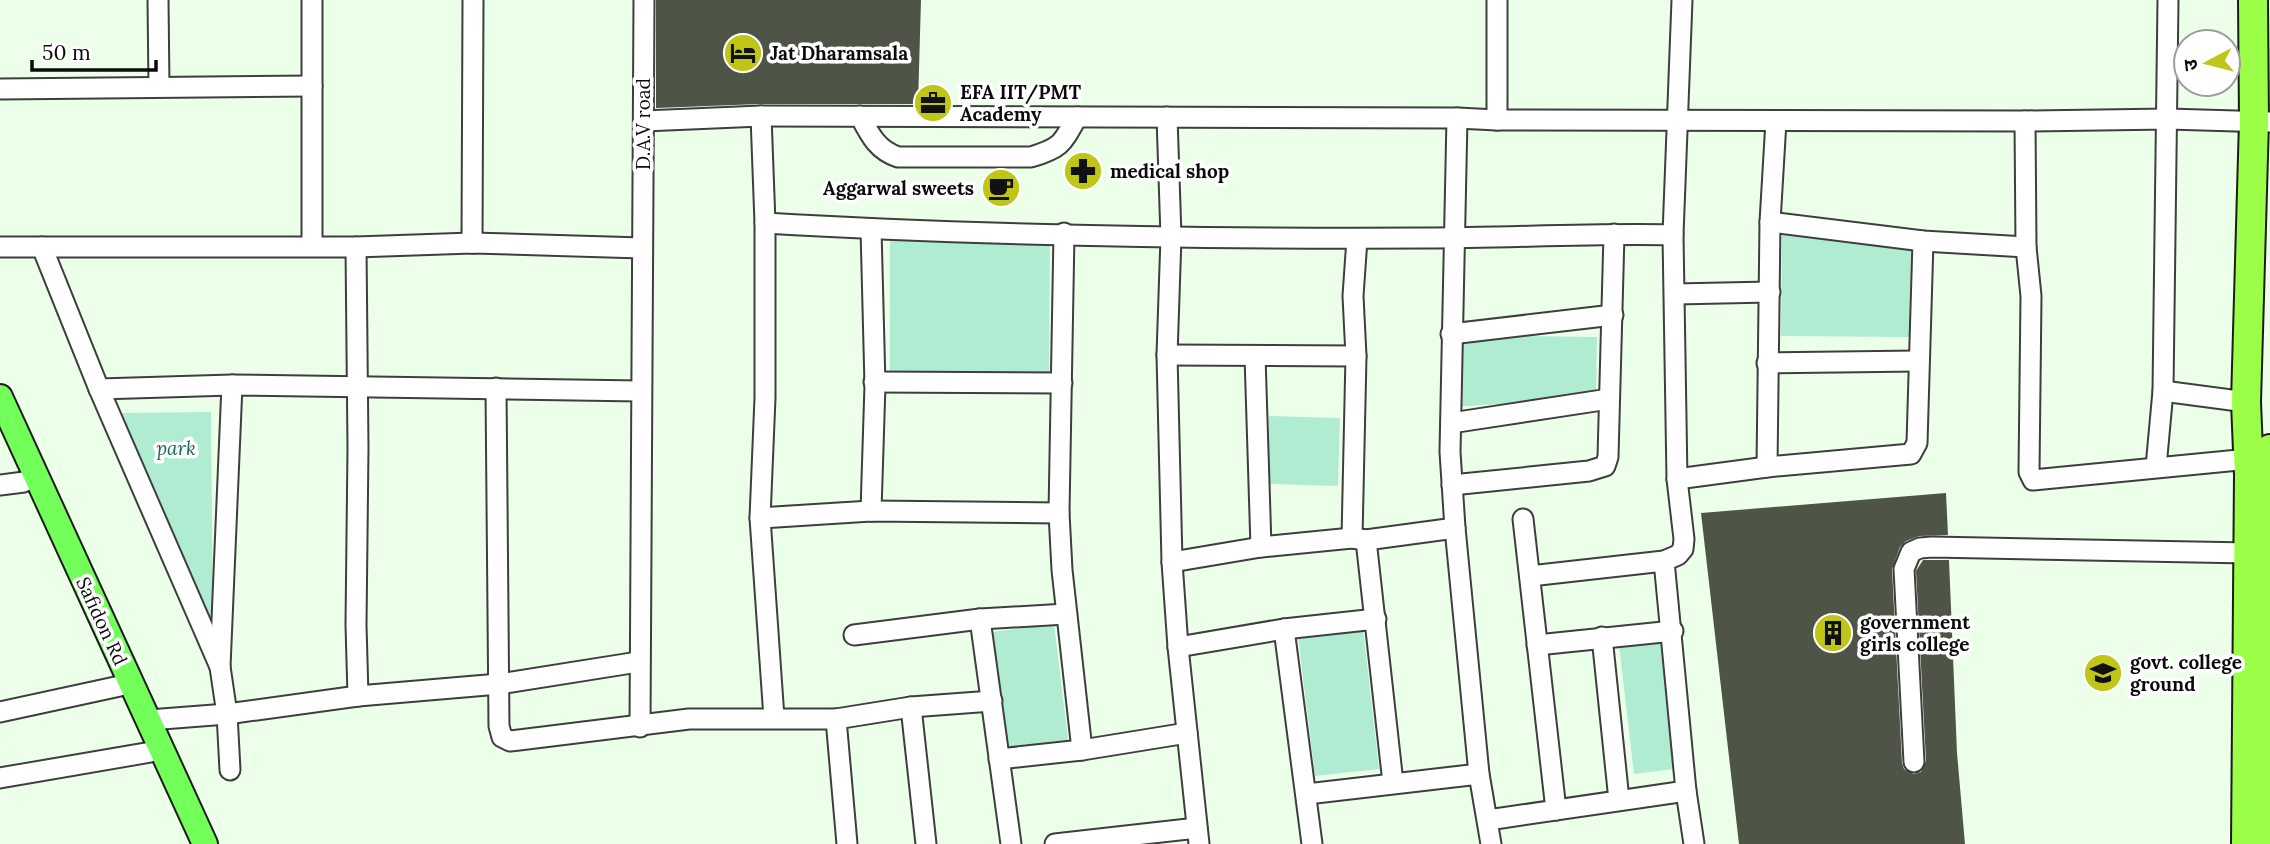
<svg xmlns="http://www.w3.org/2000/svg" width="2270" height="844" font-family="Lora,'Noto Sans Devanagari',serif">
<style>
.green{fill:#b0ecd2}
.building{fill:#4e5547}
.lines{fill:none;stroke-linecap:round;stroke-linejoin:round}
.minor-casing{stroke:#3e3e3e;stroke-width:23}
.major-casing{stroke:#1c1c1c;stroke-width:28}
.highway-casing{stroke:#1c1c1c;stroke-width:32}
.minor{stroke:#fff;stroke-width:19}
.major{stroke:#73ff59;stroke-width:24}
.highway{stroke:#9bff47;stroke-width:28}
.labels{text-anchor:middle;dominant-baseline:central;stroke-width:7;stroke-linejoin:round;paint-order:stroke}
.poi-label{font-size:19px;font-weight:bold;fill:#0b0b0b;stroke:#fff;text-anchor:start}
.street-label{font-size:19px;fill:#0b0b0b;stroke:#fff}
.park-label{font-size:19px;font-style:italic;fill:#17675e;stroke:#fff}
</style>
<rect width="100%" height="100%" fill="#ecffe9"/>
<g class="green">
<polygon points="890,227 1050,227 1049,375 890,375"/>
<polygon points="1782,235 1911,236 1910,337 1781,336"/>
<polygon points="1457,335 1597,337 1596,397 1456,407"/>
<polygon points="211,412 213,630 122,413"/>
<polygon points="1269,416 1340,418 1338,486 1268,484"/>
<polygon points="1666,621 1683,768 1634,774 1617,627"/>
<polygon points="1054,624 1069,747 1007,754 992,632"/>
<polygon points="1363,628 1379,769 1315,776 1298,636"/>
</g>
<g class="building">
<polygon points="656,0 921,0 918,104 760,104 656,108"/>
<polygon points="1946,493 1948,535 1919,536 1906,541 1900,547 1892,569 1902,763 1904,769 1914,774 1921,772 1926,761 1916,571 1923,560 1949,560 1957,753 1965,844 1739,844 1701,513"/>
</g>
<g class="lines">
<g class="minor-casing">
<g id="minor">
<polyline points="158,0 159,86"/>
<polyline points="0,89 312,86"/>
<polyline points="761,116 765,223 765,398 760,518 774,718"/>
<path d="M860,116C870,135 877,150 898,157H1031C1061,148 1062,144 1077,117"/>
<polyline points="1167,117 1171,237 1167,355 1172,562 1178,647 1199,844"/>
<polyline points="1457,118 1450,452 1455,528 1479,774 1491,844"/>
<polyline points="1497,120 1497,0"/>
<polyline points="644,121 761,116 1457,118 1497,120 2025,121 2168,119 2270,122"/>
<polyline points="2025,121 2026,247 2031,296 2029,472 2033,480 2249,459"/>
<polyline points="1770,222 1923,241 2026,247"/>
<path d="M765,223C985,236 1205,239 1425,238C1508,238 1591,233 1673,235"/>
<polyline points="1064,233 1059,513 1062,570 1082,750"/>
<polyline points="472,243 473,0"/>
<polyline points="312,246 312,0"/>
<polyline points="0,247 356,247 472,243 642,248"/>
<polyline points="42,247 99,389 220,667"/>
<polyline points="356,247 358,448 356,625 358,696"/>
<polyline points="1675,294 1770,292"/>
<polyline points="1451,334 1613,315"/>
<polyline points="1167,355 1356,356"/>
<polyline points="1255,356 1261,547"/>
<polyline points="1767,363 1918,361"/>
<polyline points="874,382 1062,383"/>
<polyline points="496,388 499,726 502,737 510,741 519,740 689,719 836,719 911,707 992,701"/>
<polyline points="99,389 232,385 640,391"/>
<polyline points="2163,391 2246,402"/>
<polyline points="1451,423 1609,399"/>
<polyline points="1767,467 1770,222 1776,121"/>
<polyline points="2156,467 2163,391 2168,0"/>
<polyline points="1677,479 1767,467 1911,454 1917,443 1923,241"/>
<polyline points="0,485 24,482"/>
<polyline points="1452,485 1589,471 1605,466 1608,457 1614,234"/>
<polyline points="871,511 875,385 871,229"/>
<polyline points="760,518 871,511 1059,513"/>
<polyline points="1523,519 1556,810"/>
<polyline points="1352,538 1356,356 1353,296 1357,239"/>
<polyline points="1366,540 1393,783"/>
<polyline points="1664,561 1686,791 1694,844"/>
<polyline points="1172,562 1261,547 1352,538 1366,540 1455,528"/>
<polyline points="1530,576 1664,561 1678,555 1683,549 1684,539 1677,479 1673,235 1682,0"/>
<polyline points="980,619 1011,844"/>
<polyline points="1284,629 1312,844"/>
<polyline points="854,635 980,619 1066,614"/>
<polyline points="1602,637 1619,800"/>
<polyline points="1537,645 1673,631"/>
<polyline points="1178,647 1284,629 1376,619"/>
<polyline points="911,707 926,844"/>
<polyline points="0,712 120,686"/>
<polyline points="836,719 847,844"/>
<polyline points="149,720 227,714 358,696 499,684 638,662"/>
<polyline points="640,727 644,0"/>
<polyline points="999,759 1082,750 1187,733"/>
<polyline points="1914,762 1904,569 1911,552 1920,548 1932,547 2249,553"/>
<polyline points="230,770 227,714 220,667 232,385"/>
<polyline points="0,778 151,752"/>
<polyline points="1307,794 1479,774"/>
<polyline points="1488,820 1686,791"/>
<polyline points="1055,844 1197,828"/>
</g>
</g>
<g class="major-casing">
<polyline id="major" points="0,397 205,844"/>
</g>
<g class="highway-casing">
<g id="highway">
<polyline points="2246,844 2249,475 2246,402 2254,121 2253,0"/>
<polyline points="2267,844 2270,449"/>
</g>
</g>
<use href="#minor" class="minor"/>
<use href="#major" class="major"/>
<use href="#highway" class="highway"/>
</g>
<defs>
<g id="hotel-disc" transform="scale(2.0125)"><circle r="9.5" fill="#bfc618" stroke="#fff"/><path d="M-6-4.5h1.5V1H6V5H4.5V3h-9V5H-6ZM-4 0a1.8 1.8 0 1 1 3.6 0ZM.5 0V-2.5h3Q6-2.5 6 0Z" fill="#111"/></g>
<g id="office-disc" transform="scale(2.0125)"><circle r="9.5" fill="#bfc618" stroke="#fff"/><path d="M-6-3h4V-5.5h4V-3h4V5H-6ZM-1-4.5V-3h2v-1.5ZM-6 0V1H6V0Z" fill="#111"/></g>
<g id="pharmacy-disc" transform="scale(2.0125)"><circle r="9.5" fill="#bfc618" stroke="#fff"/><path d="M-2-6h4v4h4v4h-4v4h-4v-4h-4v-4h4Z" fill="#111"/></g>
<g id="cafe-disc" transform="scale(2.0125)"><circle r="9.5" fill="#bfc618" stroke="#fff"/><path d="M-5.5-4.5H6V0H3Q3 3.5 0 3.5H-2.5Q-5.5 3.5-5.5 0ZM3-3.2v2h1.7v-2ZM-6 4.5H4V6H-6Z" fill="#111"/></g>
<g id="building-disc" transform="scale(2.0125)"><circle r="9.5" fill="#bfc618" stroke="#fff"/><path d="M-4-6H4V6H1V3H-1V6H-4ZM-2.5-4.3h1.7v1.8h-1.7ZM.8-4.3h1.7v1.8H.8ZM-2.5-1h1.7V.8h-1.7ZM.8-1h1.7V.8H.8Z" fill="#111"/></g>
<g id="university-disc" transform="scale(2.0125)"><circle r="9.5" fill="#bfc618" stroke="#fff"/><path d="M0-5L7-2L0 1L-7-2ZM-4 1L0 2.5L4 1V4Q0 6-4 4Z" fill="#111"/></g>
</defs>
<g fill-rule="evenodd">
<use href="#hotel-disc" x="743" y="53"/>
<use href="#office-disc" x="933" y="103"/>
<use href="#pharmacy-disc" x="1083" y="171"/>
<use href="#cafe-disc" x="1001" y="188"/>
<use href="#building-disc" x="1833" y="633"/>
<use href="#university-disc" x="2103" y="673"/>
</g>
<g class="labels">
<g class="poi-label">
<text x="770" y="53">Jat Dharamsala</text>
<text x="960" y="92">EFA IIT/PMT<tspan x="960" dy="22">Academy</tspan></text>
<text x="1110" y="171">medical shop</text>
<text x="974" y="188" text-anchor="end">Aggarwal sweets</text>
<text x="1860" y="622">government<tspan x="1860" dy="22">girls college</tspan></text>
<text x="2130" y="662">govt. college<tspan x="2130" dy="22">ground</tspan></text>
</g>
<g class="street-label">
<text transform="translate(643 124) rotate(-90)">D.A.V road</text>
<text transform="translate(102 621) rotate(65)">Safidon Rd</text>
</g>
<g class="park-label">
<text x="176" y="448">park</text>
</g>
</g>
<g transform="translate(2207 63) rotate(263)"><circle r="33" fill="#ffffff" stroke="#9d9d9d" stroke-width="2"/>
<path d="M0-5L12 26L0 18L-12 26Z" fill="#bfc618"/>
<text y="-10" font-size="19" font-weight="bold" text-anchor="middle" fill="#0b0b0b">उ</text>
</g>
<path d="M32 60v10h124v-10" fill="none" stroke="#0b0b0b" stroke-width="3.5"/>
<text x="42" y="60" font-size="21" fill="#0b0b0b" stroke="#ffffff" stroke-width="5" paint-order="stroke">50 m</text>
</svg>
